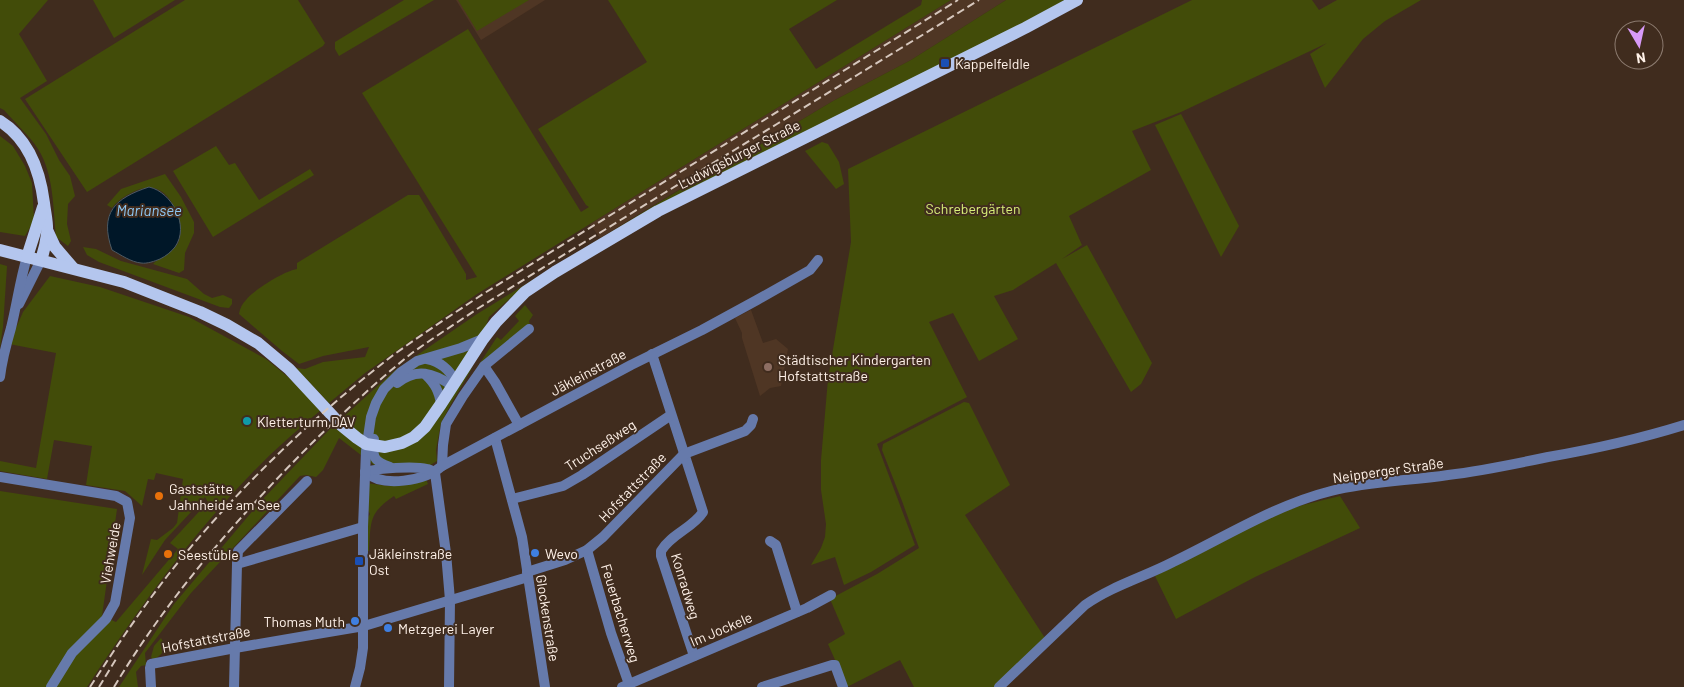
<svg xmlns="http://www.w3.org/2000/svg" width="1684" height="687" font-family="Barlow,sans-serif">
<style>
.built{fill:#4f3624}
.green{fill:#424c09}
.water{fill:#001728;stroke:#4c5962}
.lines{fill:none;stroke-linecap:round;stroke-linejoin:round}
.minor{stroke:#667aab;stroke-width:10}
.major{stroke:#b4c6ee;stroke-width:12}
.rail{stroke:#d6c7bd;stroke-width:2;stroke-dasharray:8 4;stroke-linecap:butt}
.transit-dot{fill:#1a4fb4;stroke:#402c1e;stroke-width:2}
.education-dot{fill:#8d6e63;stroke:#402c1e;stroke-width:2}
.culture-dot{fill:#0f9aa8;stroke:#402c1e;stroke-width:2}
.food-dot{fill:#e8710a;stroke:#402c1e;stroke-width:2}
.shop-dot{fill:#3f7fe0;stroke:#402c1e;stroke-width:2}
.labels{text-anchor:middle;dominant-baseline:central;stroke-width:4;stroke-linejoin:round;paint-order:stroke}
.poi-label{font-size:14px;fill:#fff2e9;stroke:#402c1e;text-anchor:start}
.street-label{font-size:14px;fill:#fff2e9;stroke:#402c1e}
.park-label{font-size:14px;fill:#d8ef79;stroke:#402c1e}
.water-label{font-size:15px;font-style:italic;fill:#8ec8f5;stroke:#402c1e}
</style>
<rect width="100%" height="100%" fill="#402c1e"/>
<g class="built">
<polygon points="456,0 545,0 481,40"/>
<polygon points="951,0 1006,0 911,60 833,101 758,146 755,143 600,238 590,224"/>
<polygon points="751,310 763,343 776,339 788,349 781,386 770,388 760,396 742,338 742,333 735,318"/>
</g>
<g class="green">
<path d="M0,0H48L19,34L47,81L20,98L46,134L59,160L70,176L75,196L68,204L67,224L71,241L68,246L56,237C53,208 54,174 38,149C29,135 15,123 4,110L0,108Z"/>
<polygon points="93,0 175,0 114,38"/>
<polygon points="185,0 298,0 325,43 323,46 87,192 25,99"/>
<polygon points="404,0 434,0 339,56 335,49 335,42"/>
<polygon points="458,0 529,0 477,31"/>
<path d="M608,0H837L789,29L816,69L921,5L922,0H951L477,294L365,373L329,403L296,368L305,369L323,362L365,357L369,347L323,356L299,364L282,351L239,314C240,308 242,304 246,300C254,290 284,271 297,269V263L408,195H419L466,274V280L477,277L362,93L468,29L581,212L589,207L586,205L538,129L647,62Z"/>
<polygon points="1006,0 1069,0 524,286 489,317 471,370 451,404 441,423 436,450 437,461 427,467 375,466 339,438 323,470 316,477 306,475 300,476 191,593 145,653 146,665 141,666 136,672 138,687 119,687 174,604 261,501 329,430 394,371 477,314 756,143 758,146 833,101 911,60"/>
<polygon points="1192,0 1312,0 1319,10 1337,0 1421,0 1385,21 1363,39 1325,88 1310,54 1327,43 1181,112 1132,131 1151,170 1069,216 1082,245 1062,259 1087,245 1152,363 1141,384 1131,392 1056,263 1013,290 994,296 1018,339 979,361 953,313 929,322 967,397 877,444 915,545 871,572 844,585 835,557 811,565 821,548 825,537 826,524 821,490 821,460 828,379 851,242 848,169"/>
<polygon points="1181,114 1239,226 1221,257 1155,125"/>
<polygon points="0,136 13,146 25,166 32,183 34,220 25,236 0,232"/>
<polygon points="822,142 828,144 839,162 844,184 836,189 805,151"/>
<polygon points="216,146 229,165 235,163 259,200 310,169 314,175 213,237 173,171"/>
<path d="M165,174L181,197L194,222V233L185,253L184,270L179,273L153,264C161,255 174,253 179,241C182,232 179,223 177,215C170,193 156,181 133,192C125,196 118,200 112,208L107,205L121,189Z"/>
<polygon points="83,247 96,249 121,261 187,279 204,294 212,298 223,295 232,299 232,304 229,308 220,307 99,262 87,255"/>
<polygon points="0,264 7,266 3,327 0,347"/>
<path d="M50,276L100,287L189,317L266,359L288,377L321,410C297,430 273,451 251,474C188,539 136,612 87,687H0V491L117,509L102,616L116,622L178,549L170,543L208,502L205,497L165,540L142,575L151,539L157,540L173,528L177,523L183,479L156,473L154,480L148,479L142,506L125,491L86,485L92,446L54,440L47,479L0,471V461L36,468L56,353L9,344L23,312Z"/>
<polygon points="525,305 533,315 529,321 530,325 461,392 497,337 501,340 519,321 515,316"/>
<polygon points="964,402 969,403 1010,485 965,515 1045,638 995,687 914,687 900,660 847,687 828,644 845,634 830,599 877,574 919,548 902,501 882,450 883,444"/>
<path d="M425,477L428,484L396,499L394,496C368,513 371,523 369,551H365V522L370,514L366,507V483L388,486Z"/>
<polygon points="1340,496 1360,528 1255,577 1176,619 1155,576 1276,514 1303,505"/>
<path d="M161,638C168,649 163,654 153,660L151,657L154,646Z"/>
</g>
<path class="water" d="M149,187C172,192 190,226 175,247C171,252 166,256 160,259C155,261 147,264 141,263C131,262 121,255 112,250C99,213 115,198 149,187Z"/>
<g class="lines">
<g class="minor">
<polyline points="19,304 41,260"/>
<path d="M652,354L703,512C693,528 671,534 661,551V556L694,656"/>
<path d="M427,359C441,362 448,369 456,381"/>
<polyline points="484,366 495,382 519,425"/>
<path d="M426,375C435,384 439,391 441,404"/>
<path d="M0,377C2,360 6,345 11,328C17,304 20,280 27,257"/>
<path d="M397,383C417,367 433,373 453,386"/>
<polyline points="495,438 522,537 545,687"/>
<path d="M374,439C372,457 373,461 390,467"/>
<polyline points="442,466 443,445 446,424 463,396 484,366 529,329"/>
<path d="M365,472C383,488 425,481 442,466L631,365L702,330L757,300L810,270L818,260"/>
<path d="M365,472C376,468 416,466 427,469C430,469 432,471 435,473L446,553L450,600L449,687"/>
<polyline points="0,477 116,496 127,502 130,518 115,603 106,619 72,653 51,687"/>
<polyline points="512,499 563,486 582,475 671,415"/>
<polyline points="770,541 776,545 797,612"/>
<polyline points="587,550 611,633 629,684"/>
<polyline points="237,564 363,527"/>
<polyline points="527,572 565,560 587,550 603,537 684,454 745,431 751,425 753,419"/>
<polyline points="151,687 150,668 151,664 235,648 364,626 528,577"/>
<polyline points="234,687 237,564 238,551 307,481"/>
<polyline points="355,687 360,668 363,648 363,527 366,451 371,417 376,403 384,389 401,372 417,361 461,348 483,339"/>
<polyline points="622,687 807,608 831,595"/>
<polyline points="762,687 832,665 835,665 843,687"/>
<path d="M999,687L1085,605C1112,586 1144,577 1173,562C1225,537 1275,505 1331,491C1369,481 1409,481 1448,475C1481,471 1515,464 1548,457C1594,449 1639,439 1684,425"/>
</g>
<g class="major">
<path d="M0,121C29,139 40,171 44,203C45,213 48,223 47,234C46,243 44,251 41,260"/>
<polyline points="48,232 55,247 73,268"/>
<polyline points="0,250 124,282 200,312 227,325 258,343 289,369 341,425 357,438 366,444 385,447 402,443 414,437 425,427 441,404 483,339 496,322 525,292 555,272 658,211 1025,28 1077,0"/>
<polyline points="27,257 43,207"/>
</g>
<g class="rail">
<path d="M90,687C115,649 140,611 168,575C233,493 309,420 392,356C422,334 453,314 483,294L958,0"/>
<polyline points="99,687 116,659"/>
<path d="M114,687C168,597 238,517 312,443C344,412 377,381 412,353C433,338 455,324 477,309C520,282 563,255 606,229C730,152 855,77 979,0"/>
</g>
</g>
<g class="transit-dot">
<rect x="940" y="58" width="10" height="10" rx="2.5"/>
<rect x="354" y="556" width="10" height="10" rx="2.5"/>
</g>
<circle class="education-dot" cx="768" cy="367" r="5"/>
<circle class="culture-dot" cx="247" cy="421" r="5"/>
<g class="food-dot">
<circle cx="159" cy="496" r="5"/>
<circle cx="168" cy="554" r="5"/>
</g>
<g class="shop-dot">
<circle cx="535" cy="553" r="5"/>
<circle cx="355" cy="621" r="5"/>
<circle cx="388" cy="628" r="5"/>
</g>
<g class="labels">
<g class="poi-label">
<text x="955" y="63">Kappelfeldle</text>
<text x="778" y="359">Städtischer Kindergarten<tspan x="778" dy="16">Hofstattstraße</tspan></text>
<text x="257" y="421">Kletterturm DAV</text>
<text x="169" y="488">Gaststätte<tspan x="169" dy="16">Jahnheide am See</tspan></text>
<text x="369" y="553">Jäkleinstraße<tspan x="369" dy="16">Ost</tspan></text>
<text x="545" y="553">Wevo</text>
<text x="178" y="554">Seestüble</text>
<text x="345" y="621" text-anchor="end">Thomas Muth</text>
<text x="398" y="628">Metzgerei Layer</text>
</g>
<g class="street-label">
<text transform="translate(739 154) rotate(-27)">Ludwigsburger Straße</text>
<text transform="translate(588 372) rotate(-28)">Jäkleinstraße</text>
<text transform="translate(600 445) rotate(-33)">Truchseßweg</text>
<text transform="translate(1388 470) rotate(-8)">Neipperger Straße</text>
<text transform="translate(632 487) rotate(-46)">Hofstattstraße</text>
<text transform="translate(110 553) rotate(-80)">Viehweide</text>
<text transform="translate(686 586) rotate(73)">Konradweg</text>
<text transform="translate(621 613) rotate(73)">Feuerbacherweg</text>
<text transform="translate(548 618) rotate(81)">Glockenstraße</text>
<text transform="translate(721 629) rotate(-23)">Im Jockele</text>
<text transform="translate(206 639) rotate(-11)">Hofstattstraße</text>
</g>
<g class="park-label">
<text x="973" y="208">Schrebergärten</text>
</g>
<g class="water-label">
<text x="149" y="210">Mariansee</text>
</g>
</g>
<g transform="translate(1639 45) rotate(171)"><circle r="24" fill="#402c1e" stroke="#8c7b6f"/>
<path d="M0-4L9 19L0 12L-9 19Z" fill="#d89af8"/>
<text y="-8" font-size="14" font-weight="bold" text-anchor="middle" fill="#fff2e9">N</text>
</g>
</svg>
